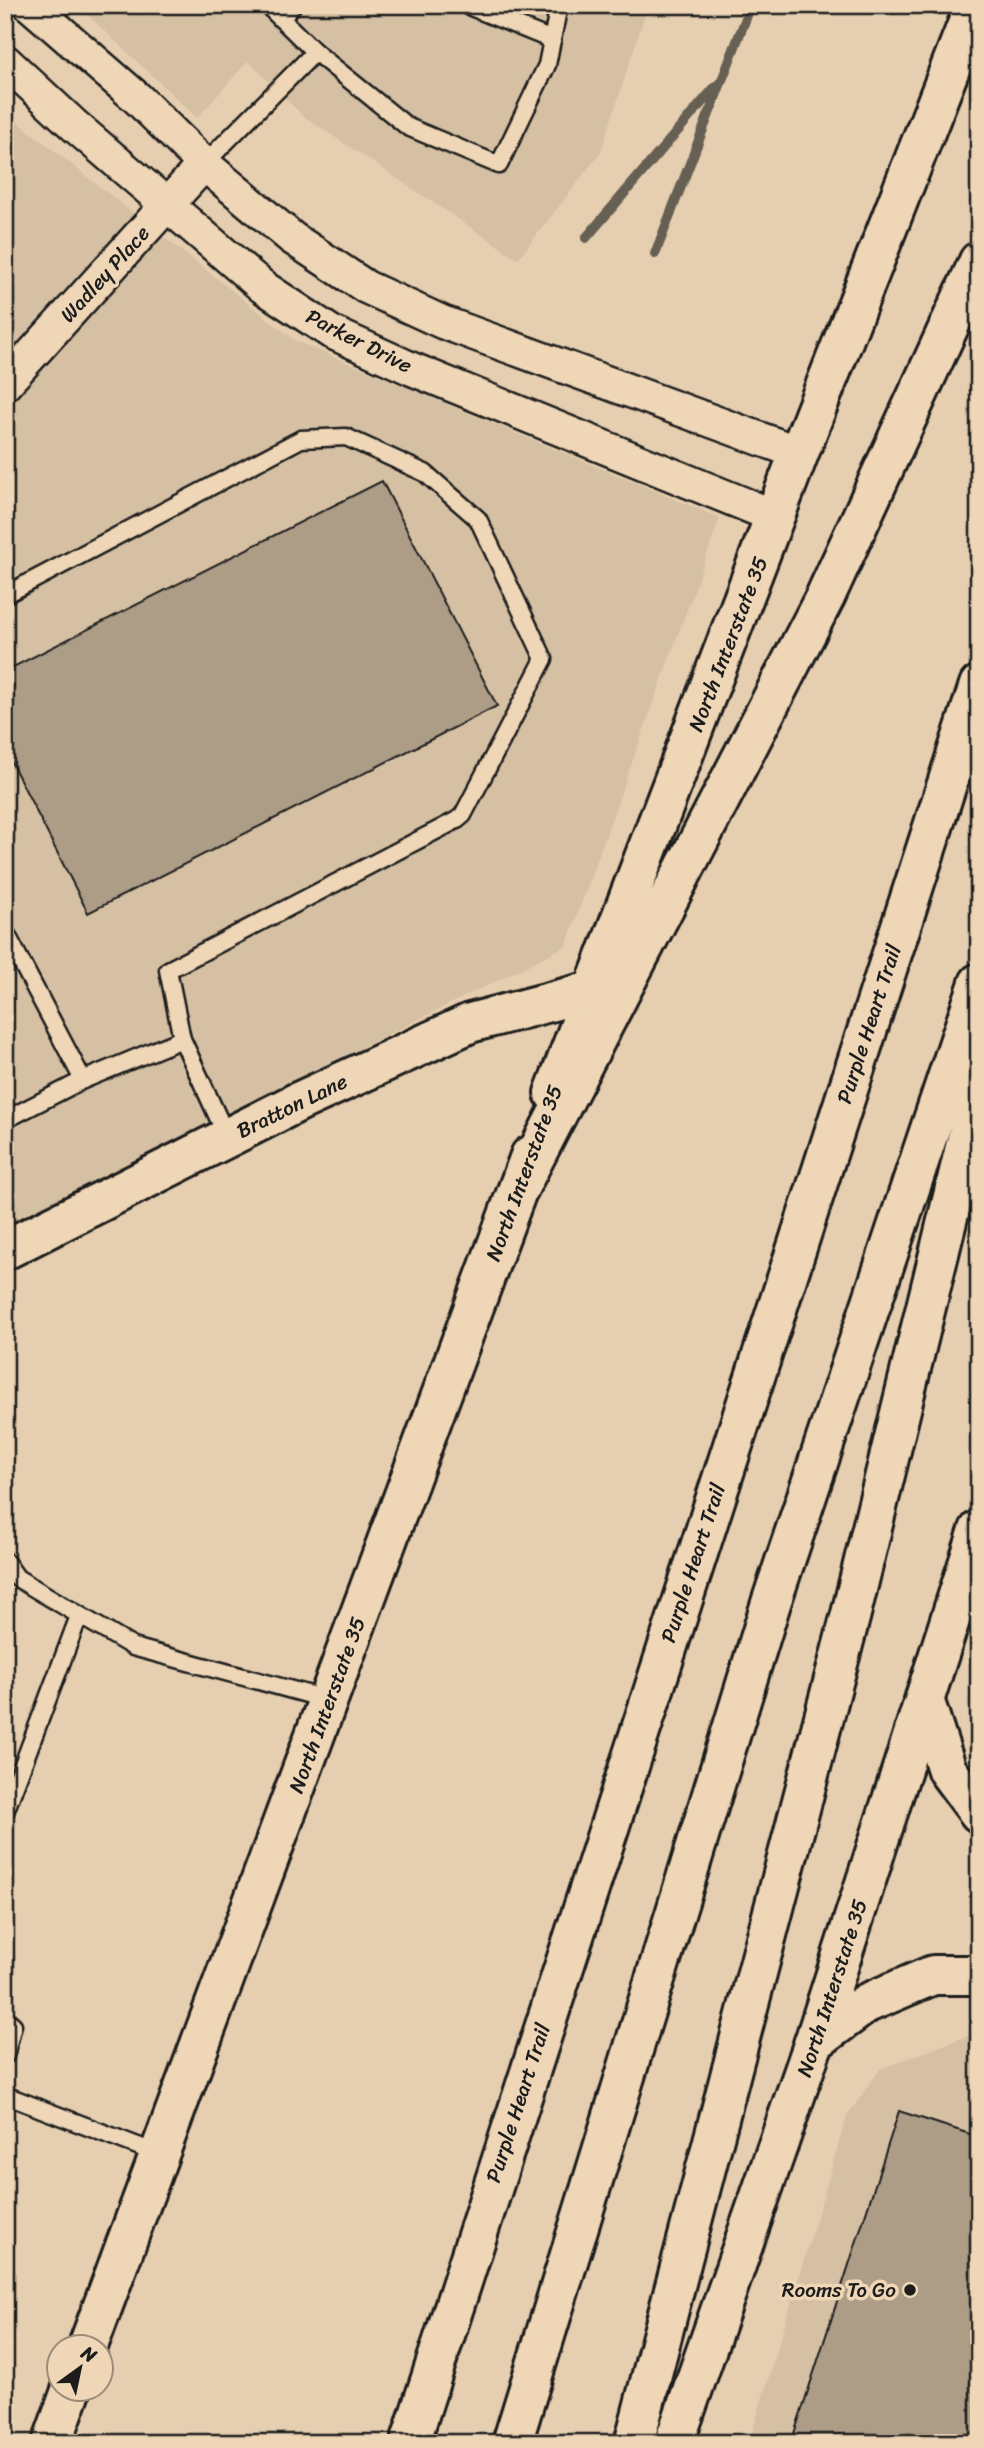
<svg xmlns="http://www.w3.org/2000/svg" width="984" height="2448" font-family="Sriracha,sans-serif">
<style>
.built{fill:#d5c0a4}
.lines{fill:none;stroke-linecap:round;stroke-linejoin:round}
.stream{stroke:#665e53;stroke-width:10}
.building{fill:#ad9d87;stroke:#1c1c1c;stroke-width:2}
.lane-casing{stroke:#1c1c1c;stroke-width:21}
.street-casing{stroke:#1c1c1c;stroke-width:37}
.secondary-casing{stroke:#1c1c1c;stroke-width:44}
.highway-casing{stroke:#1c1c1c;stroke-width:44}
.lane{stroke:#eed6b6;stroke-width:16}
.street{stroke:#eed6b6;stroke-width:32}
.secondary{stroke:#eed6b6;stroke-width:38}
.highway{stroke:#eed6b6;stroke-width:38}
.poi-dot{fill:#1c1c1c;stroke:#eed6b6;stroke-width:2.5}
.labels{text-anchor:middle;dominant-baseline:central;stroke-width:7;stroke-linejoin:round;paint-order:stroke}
.street-label{font-size:21px;fill:#1c1c1c;stroke:#eed6b6}
.poi-label{font-size:21px;fill:#1c1c1c;stroke:#eed6b6;text-anchor:end}
</style>
<rect width="100%" height="100%" fill="#e6cfb0"/>
<filter id="ink" filterUnits="userSpaceOnUse"><feTurbulence type="fractalNoise" baseFrequency=".0143" numOctaves="2"/><feDisplacementMap in="SourceGraphic" scale="14" xChannelSelector="R" yChannelSelector="G"/><feConvolveMatrix kernelMatrix="1 2 1 2 8 2 1 2 1" color-interpolation-filters="sRGB"/></filter>
<g filter="url(#ink)">
<g class="built">
<polygon points="77,5 648,5 601,152 518,259 303,116 248,61 197,118"/>
<polygon points="5,112 296,341 720,518 566,946 5,1226"/>
<polygon points="979,1663 979,1752 967,1703"/>
<polygon points="975,2033 979,2034 979,2443 749,2443 847,2116 880,2069"/>
</g>
<g class="lines">
<g class="stream">
<polyline points="586,238 716,86"/>
<polyline points="655,254 751,5"/>
</g>
</g>
<g class="building">
<polygon points="382,481 497,706 88,913 5,750 5,671"/>
<polygon points="899,2111 979,2137 979,2443 791,2443"/>
</g>
<g class="lines">
<g class="lane-casing">
<g id="lane">
<polyline points="267,5 315,52 408,127 499,165 547,65 559,5"/>
<polyline points="466,5 552,40"/>
<polyline points="281,19 293,5"/>
<polyline points="204,164 315,52"/>
<polyline points="5,595 301,439 346,437 425,473 478,519 544,659 463,815 457,820 168,970 182,1039 227,1137"/>
<polyline points="5,931 83,1080 182,1039"/>
<polyline points="5,1120 83,1080"/>
<polyline points="5,1561 17,1578 133,1647 329,1700"/>
<polyline points="5,1812 79,1616"/>
<polyline points="5,2018 13,2025 5,2056"/>
<polyline points="5,2095 161,2155"/>
</g>
</g>
<g class="street-casing">
<g id="street">
<polyline points="30,5 137,98 204,164 292,238 366,287 442,322 799,453"/>
<polyline points="5,61 75,126 263,287 331,332 412,369 776,517"/>
<polyline points="5,384 204,164"/>
</g>
</g>
<g class="secondary-casing">
<g id="secondary">
<polyline points="554,1093 799,453 975,5"/>
<polyline points="5,1250 298,1102 470,1023 591,991"/>
<polyline points="925,1702 947,1770 979,1813"/>
<polyline points="814,2042 867,2003 933,1975 979,1975"/>
<polyline points="88,2346 530,1156"/>
<polyline points="52,2443 72,2388"/>
<polyline points="674,2443 814,2042 979,1530"/>
</g>
</g>
<g class="highway-casing">
<g id="highway">
<polyline points="519,1188 825,597 979,261"/>
<polyline points="410,2443 979,685"/>
<polyline points="512,2443 771,1603 979,983"/>
<polyline points="634,2443 851,1614 979,1090"/>
</g>
</g>
<use href="#lane" class="lane"/>
<use href="#street" class="street"/>
<use href="#secondary" class="secondary"/>
<use href="#highway" class="highway"/>
</g>
</g>
<circle class="poi-dot" cx="910" cy="2290" r="7"/>
<g class="labels">
<g class="street-label">
<text transform="translate(105 274) rotate(-48)">Wadley Place</text>
<text transform="translate(359 341) rotate(27)">Parker Drive</text>
<text transform="translate(728 644) rotate(-69)">North Interstate 35</text>
<text transform="translate(869 1024) rotate(-72)">Purple Heart Trail</text>
<text transform="translate(292 1106) rotate(-26)">Bratton Lane</text>
<text transform="translate(524 1173) rotate(-70)">North Interstate 35</text>
<text transform="translate(693 1563) rotate(-72)">Purple Heart Trail</text>
<text transform="translate(327 1705) rotate(-70)">North Interstate 35</text>
<text transform="translate(832 1988) rotate(-72)">North Interstate 35</text>
<text transform="translate(518 2103) rotate(-72)">Purple Heart Trail</text>
</g>
<g class="poi-label">
<text x="896" y="2290">Rooms To Go</text>
</g>
</g>
<rect width="984" height="2448" fill="none" stroke="#eed6b6" stroke-width="28"/>
<rect x="14" y="14" width="956" height="2420" fill="none" stroke="#1c1c1c" stroke-width="2.5" filter="url(#ink)"/>
<g transform="translate(80 2368) rotate(33)"><circle r="33" fill="#eed6b6" stroke="#9a8c78" stroke-width="2"/>
<path d="M0-5L12 26L0 18L-12 26Z" fill="#1c1c1c"/>
<text y="-10" font-size="19" font-weight="bold" text-anchor="middle" fill="#1c1c1c">N</text>
</g>
</svg>
